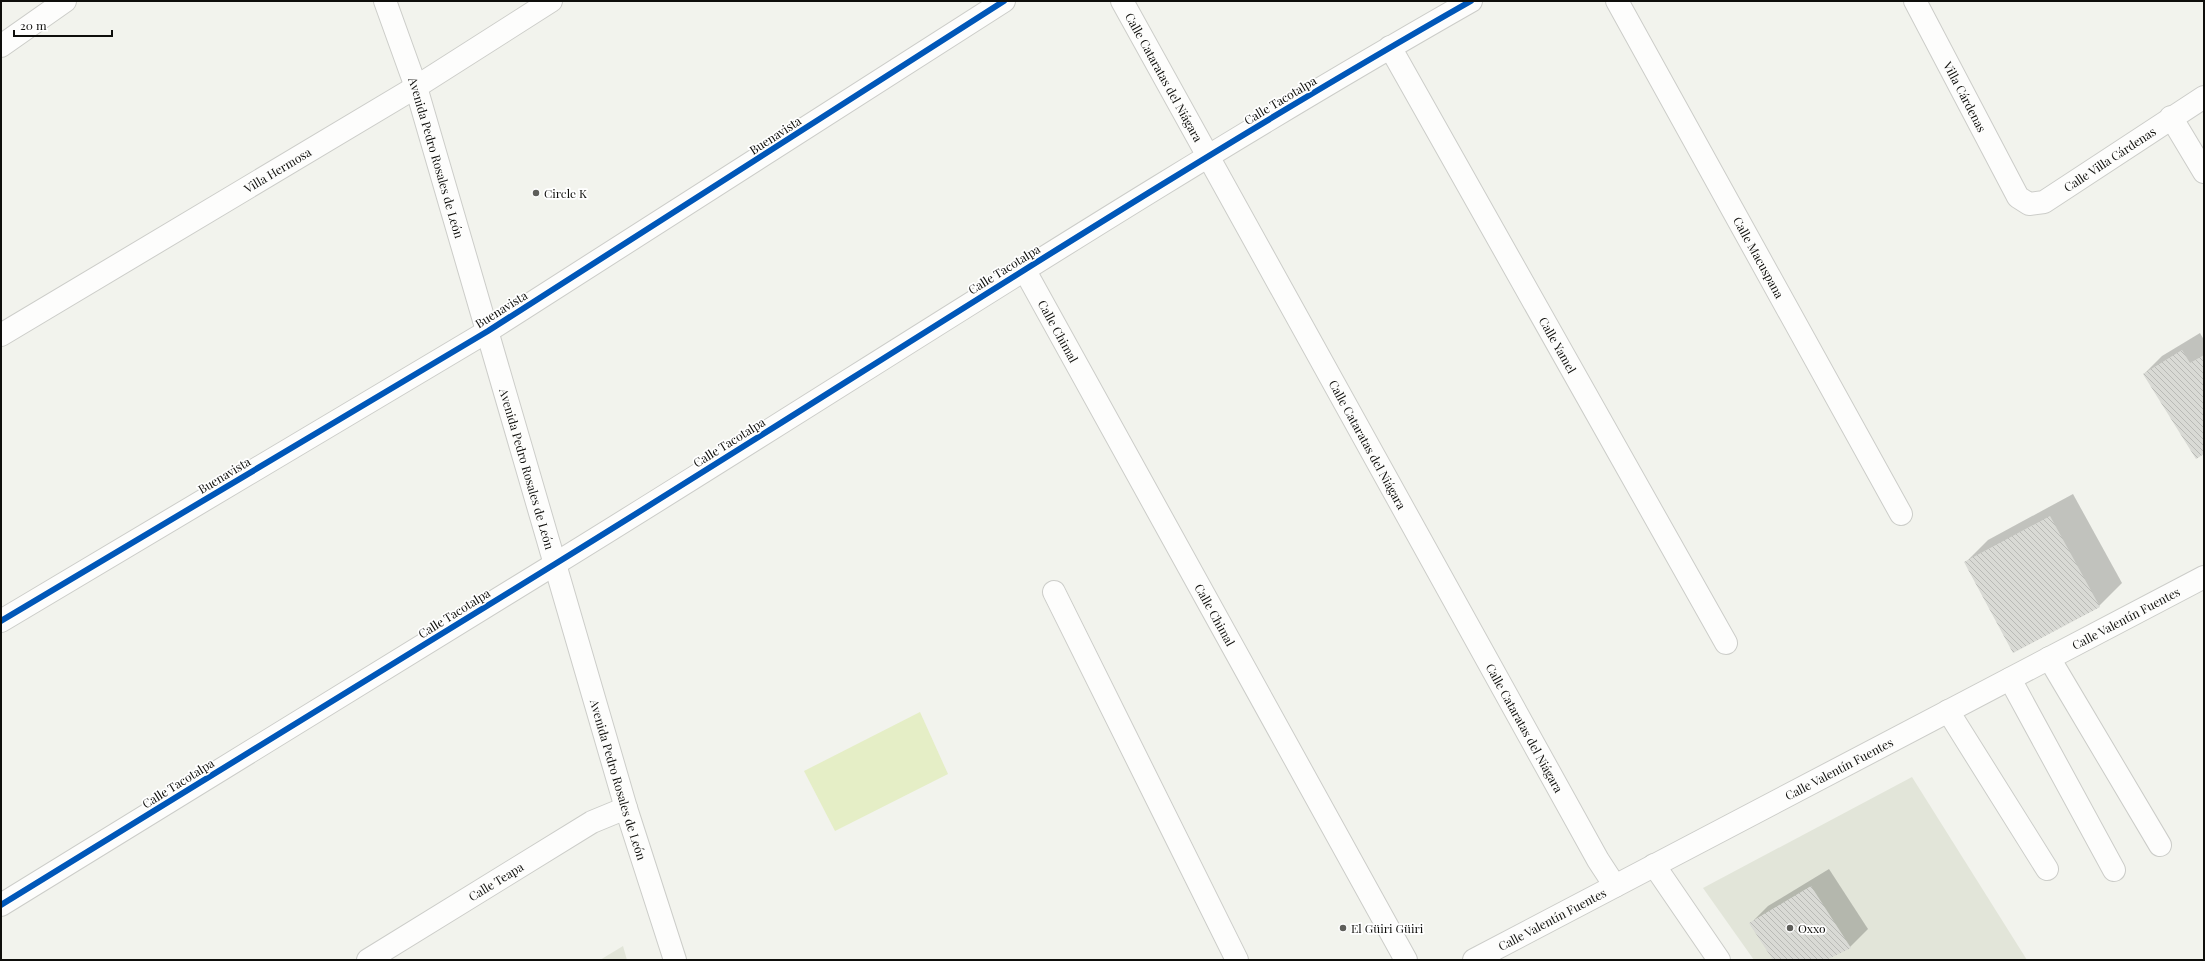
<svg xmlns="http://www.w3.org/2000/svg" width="2205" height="961" font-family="'Playfair Display',serif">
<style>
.built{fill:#e2e5d9}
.pitch{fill:#e5eec6}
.shadow{fill:#0003}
.building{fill:url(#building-back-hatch)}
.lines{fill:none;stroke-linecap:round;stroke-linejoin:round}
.minor-casing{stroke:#cccdc9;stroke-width:24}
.major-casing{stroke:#cccdc9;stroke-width:24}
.minor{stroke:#fdfdfc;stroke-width:22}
.major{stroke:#fdfdfc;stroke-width:22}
.cycleway-casing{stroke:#fff;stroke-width:8}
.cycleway{stroke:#0057b8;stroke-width:6}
.poi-dot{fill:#5e5e5a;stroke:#fff;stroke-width:1.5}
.labels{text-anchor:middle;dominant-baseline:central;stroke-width:3.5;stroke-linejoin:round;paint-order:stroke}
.street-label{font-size:12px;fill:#0e0e0b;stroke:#fff}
.poi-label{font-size:12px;fill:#0e0e0b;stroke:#fff;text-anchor:start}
</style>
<defs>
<pattern id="building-back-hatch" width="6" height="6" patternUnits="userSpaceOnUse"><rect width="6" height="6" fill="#d9dad5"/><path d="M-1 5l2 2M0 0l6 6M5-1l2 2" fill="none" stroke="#b9bab6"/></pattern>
</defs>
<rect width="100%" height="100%" fill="#f2f3ed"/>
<g class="built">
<polygon points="1912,777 2027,960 1754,960 1703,888"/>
<polygon points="623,946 627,960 600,960"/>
</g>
<polygon class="pitch" points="920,712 948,774 835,831 804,771"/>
<g class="shadow">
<polygon points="2200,333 2204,340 2204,453 2144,374 2162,356"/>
<polygon points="2073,494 2122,583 2099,606 1965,563 1988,540"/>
<polygon points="1829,869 1868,929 1850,947 1824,960 1774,960 1750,924 1768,906"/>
</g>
<g class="building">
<polygon points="2182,350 2190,363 2204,355 2204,454 2196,459 2143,374"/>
<polygon points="2050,516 2100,607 2013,653 1964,562"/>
<polygon points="1811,886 1851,948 1826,960 1773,960 1749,923"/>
</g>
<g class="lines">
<g class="minor-casing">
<g id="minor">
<path id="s1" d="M1122,1L1598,860L1615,886"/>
<path id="s2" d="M1617,1L1901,514"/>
<path id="s3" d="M1915,1L2018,197L2029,204L2044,202L2204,97"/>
<polyline points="1,46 65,1"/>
<path id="s4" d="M1390,47L1726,643"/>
<polyline points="2171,117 2204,172"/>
<path id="s5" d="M1024,269L1406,960"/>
<path id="s6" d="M1,335L416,87L551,1"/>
<polyline points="1054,592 1237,960"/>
<polyline points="1,621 488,331 1004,1"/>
<polyline points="2049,658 2160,845"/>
<polyline points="2010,679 2114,870"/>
<polyline points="1948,711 2047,869"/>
<polyline points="1654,865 1719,960"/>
<path d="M1,905C186,791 371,678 555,564C860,376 1160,178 1471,1"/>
<path id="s7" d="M368,960L592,822L626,808"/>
<path id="s8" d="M1474,960L2204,577"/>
</g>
</g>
<g class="major-casing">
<g id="major">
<path id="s9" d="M385,1L416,87L626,808L675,960"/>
</g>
</g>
<use href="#minor" class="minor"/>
<use href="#major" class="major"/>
<g class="cycleway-casing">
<g id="cycleway">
<polyline points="1,621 488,331 1004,1"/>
<path d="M1,905C186,791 371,678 555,564C860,376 1160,178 1471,1"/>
</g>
</g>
<use href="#cycleway" class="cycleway"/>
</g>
<g class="poi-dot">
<circle cx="536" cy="193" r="4"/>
<circle cx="1343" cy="928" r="4"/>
<circle cx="1790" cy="928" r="4"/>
</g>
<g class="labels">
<g class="street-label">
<text stroke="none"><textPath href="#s1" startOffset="87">Calle Cataratas del Niágara</textPath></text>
<text stroke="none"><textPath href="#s3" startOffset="108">Villa Cárdenas</textPath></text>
<text transform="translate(1280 100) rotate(-31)">Calle Tacotalpa</text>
<text transform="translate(775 135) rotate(-33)">Buenavista</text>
<text stroke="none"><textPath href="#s9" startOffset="165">Avenida Pedro Rosales de León</textPath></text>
<text stroke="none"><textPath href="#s3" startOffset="328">Calle Villa Cárdenas</textPath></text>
<text stroke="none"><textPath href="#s6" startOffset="322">Villa Hermosa</textPath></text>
<text stroke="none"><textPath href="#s2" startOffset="293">Calle Macuspana</textPath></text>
<text transform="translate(1004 269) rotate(-32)">Calle Tacotalpa</text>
<text transform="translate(501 309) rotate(-32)">Buenavista</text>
<text stroke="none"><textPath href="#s5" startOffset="71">Calle Chimal</textPath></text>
<text stroke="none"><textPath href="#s4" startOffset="342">Calle Yamel</textPath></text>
<text transform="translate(729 442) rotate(-32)">Calle Tacotalpa</text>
<text stroke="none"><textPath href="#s1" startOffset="507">Calle Cataratas del Niágara</textPath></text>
<text stroke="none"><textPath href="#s9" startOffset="489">Avenida Pedro Rosales de León</textPath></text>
<text transform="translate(224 475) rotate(-31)">Buenavista</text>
<text transform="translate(454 613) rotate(-32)">Calle Tacotalpa</text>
<text stroke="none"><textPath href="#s5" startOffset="395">Calle Chimal</textPath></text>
<text stroke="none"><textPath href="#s8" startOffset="736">Calle Valentín Fuentes</textPath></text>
<text stroke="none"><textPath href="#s1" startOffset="831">Calle Cataratas del Niágara</textPath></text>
<text stroke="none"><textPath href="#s8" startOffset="412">Calle Valentín Fuentes</textPath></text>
<text stroke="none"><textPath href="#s9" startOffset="813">Avenida Pedro Rosales de León</textPath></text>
<text transform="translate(178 783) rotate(-32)">Calle Tacotalpa</text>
<text stroke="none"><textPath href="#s7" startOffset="150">Calle Teapa</textPath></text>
<text stroke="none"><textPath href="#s8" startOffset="88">Calle Valentín Fuentes</textPath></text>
</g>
<g class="poi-label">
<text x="544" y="193">Circle K</text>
<text x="1351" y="928">El Güiri Güiri</text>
<text x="1798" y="928">Oxxo</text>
</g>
</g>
<rect width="2205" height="961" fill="none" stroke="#0e0e0b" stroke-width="4"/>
<path d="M14 30v6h98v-6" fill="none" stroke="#0e0e0b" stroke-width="2"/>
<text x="20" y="30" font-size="12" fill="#0e0e0b" stroke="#ffffff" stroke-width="3" paint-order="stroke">20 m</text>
</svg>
